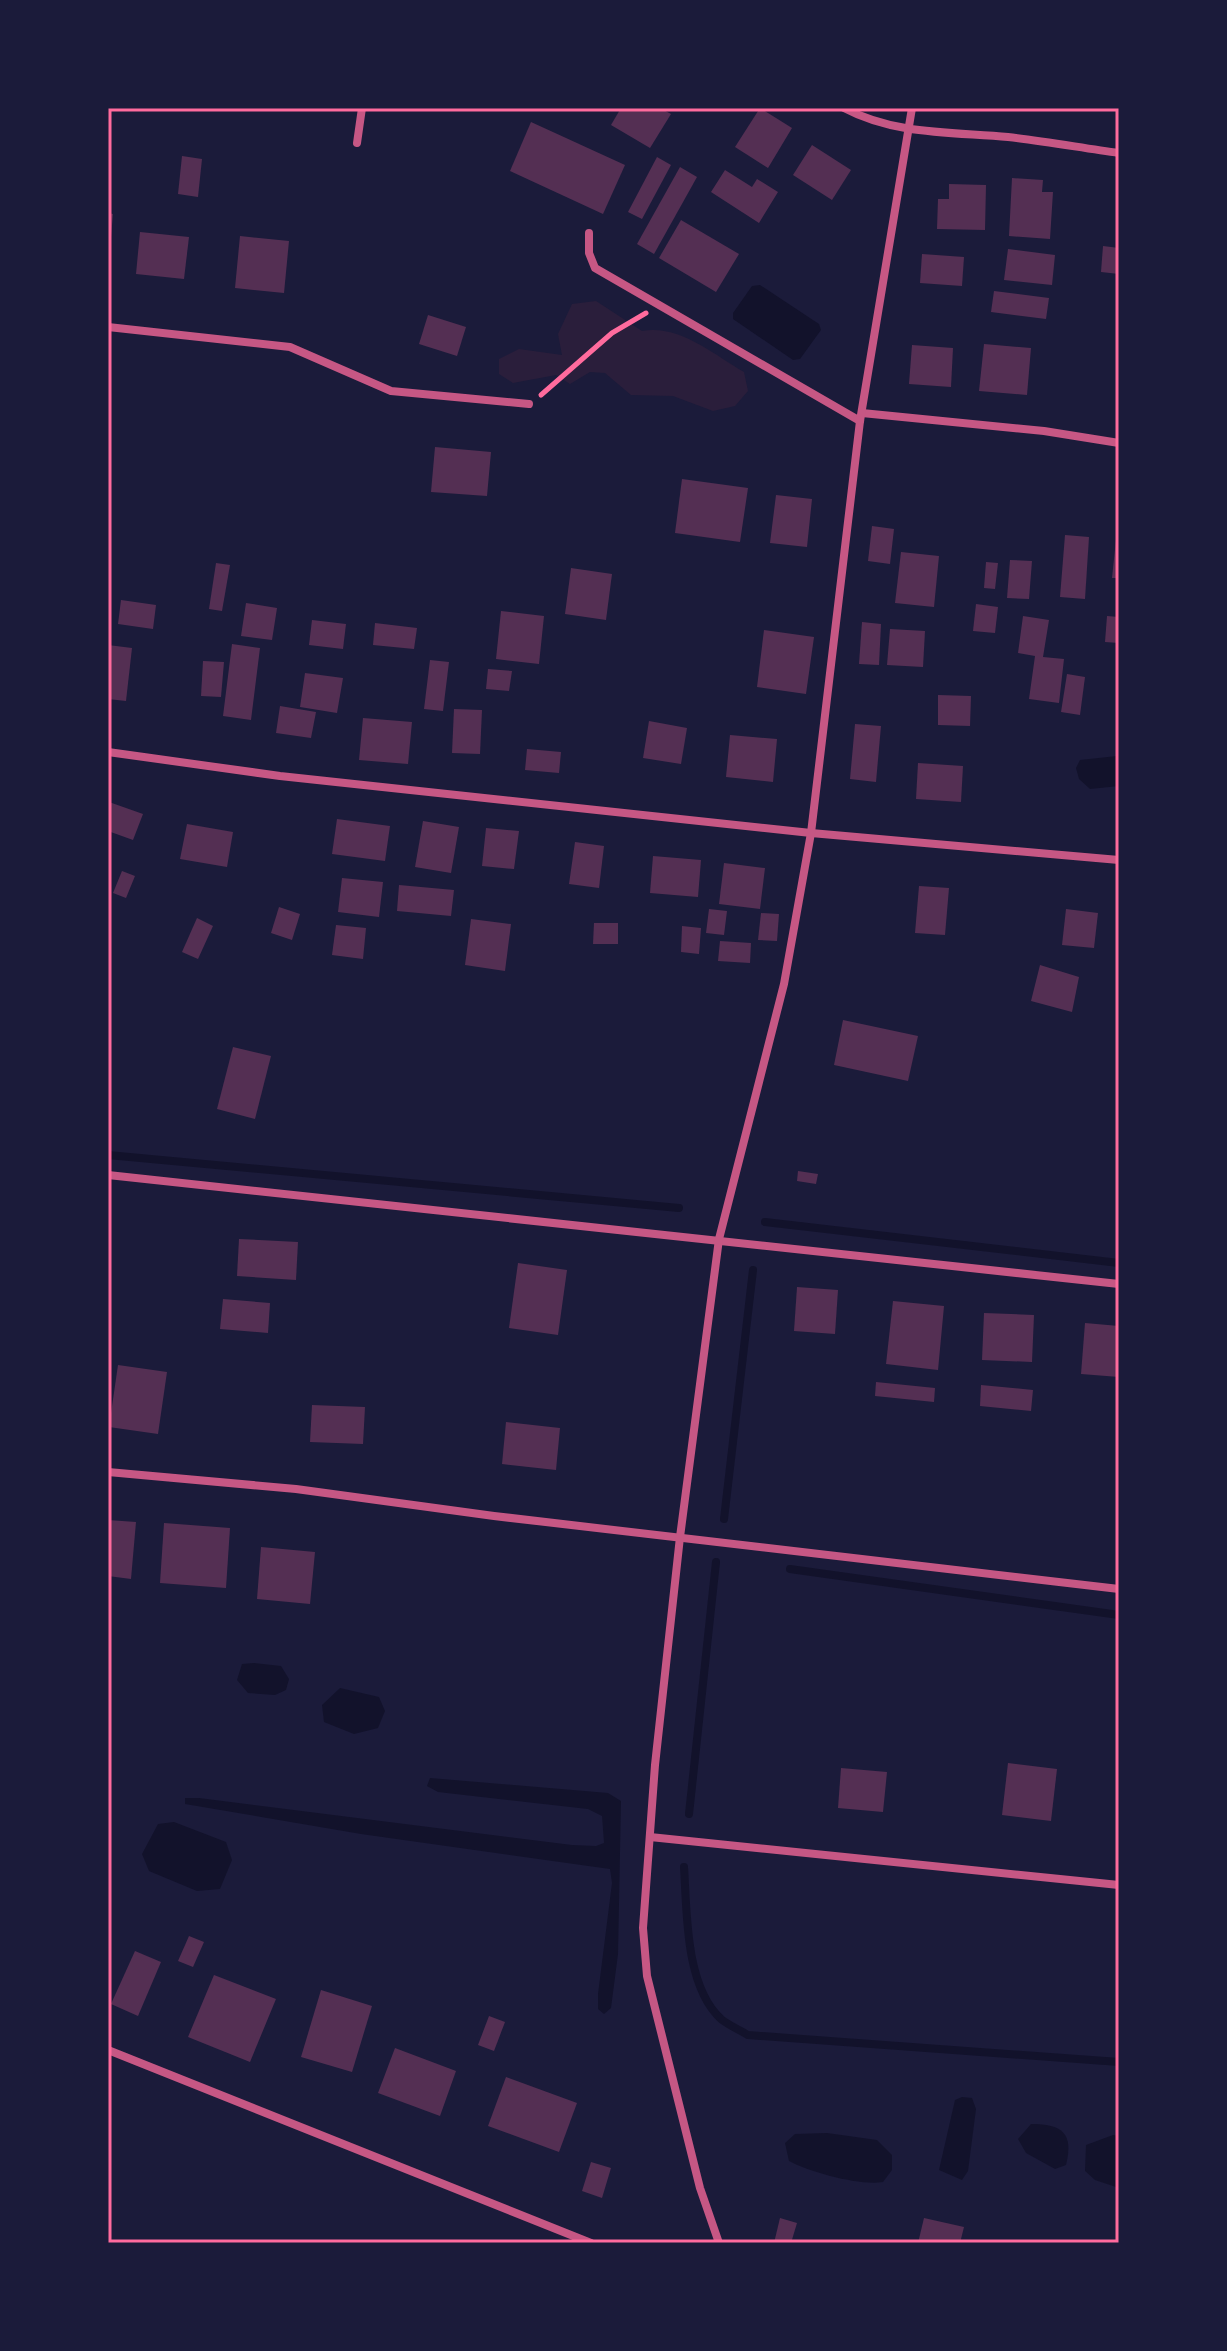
<svg xmlns="http://www.w3.org/2000/svg" width="1227" height="2351" font-family="'IBM Plex Sans',sans-serif">
<style>
.green{fill:#2a1e3b}
.water{fill:#12122b}
.lines{fill:none;stroke-linecap:round;stroke-linejoin:round}
.stream{stroke:#12122b;stroke-width:8}
.building{fill:#542f53}
.path{stroke:#ff6b9d;stroke-width:5}
.minor{stroke:#c65784;stroke-width:8}
.neatline{fill:none;stroke:#ff6b9d;stroke-width:3}
</style>
<rect width="100%" height="100%" fill="#1b1b3a"/>
<path class="green" d="M596,301L642,331C679,324 713,354 744,372L748,391L735,406L713,411L673,396L631,395L605,373L590,372L570,384L556,375L513,383L499,374V359L519,349L562,355L558,334L572,304Z"/>
<g class="water">
<polygon points="760,285 819,324 821,330 800,359 793,360 733,319 733,313 752,286"/>
<polygon points="1117,756 1119,786 1090,789 1079,779 1076,768 1080,760"/>
<polygon points="254,1663 281,1666 289,1679 286,1690 275,1695 248,1693 237,1680 242,1664"/>
<polygon points="340,1688 379,1697 385,1711 378,1728 354,1734 324,1722 322,1705"/>
<polygon points="430,1778 608,1793 621,1801 618,1954 611,2008 604,2014 598,2009 598,1994 612,1883 610,1869 361,1834 185,1804 185,1798 199,1798 572,1845 596,1846 604,1843 602,1816 588,1809 438,1792 427,1786"/>
<polygon points="174,1822 226,1842 232,1860 220,1889 197,1891 149,1871 142,1854 158,1824"/>
<polygon points="962,2097 972,2098 976,2109 968,2171 962,2180 939,2170 955,2100"/>
<path d="M1031,2124C1062,2124 1074,2133 1066,2165L1055,2169L1026,2153L1018,2139Z"/>
<path d="M827,2133L877,2140L892,2155V2170L883,2182C860,2186 809,2172 789,2161L785,2143L795,2134Z"/>
<polygon points="1113,2135 1119,2136 1119,2188 1095,2180 1085,2171 1086,2145"/>
</g>
<g class="lines">
<g class="stream">
<polyline points="108,1155 679,1208"/>
<polyline points="765,1222 1119,1263"/>
<polyline points="724,1519 753,1270"/>
<polyline points="790,1569 1119,1615"/>
<polyline points="689,1814 716,1562"/>
<path d="M684,1867C687,1912 685,1986 721,2019C728,2025 740,2030 748,2035L1119,2062"/>
</g>
</g>
<g class="building">
<polygon points="621,108 660,108 671,114 650,148 611,125"/>
<polygon points="760,108 792,128 768,168 735,147"/>
<polygon points="531,122 625,165 603,214 510,171"/>
<polygon points="812,145 851,170 832,200 793,175"/>
<polygon points="182,156 202,159 198,197 178,194"/>
<polygon points="657,157 671,165 642,219 628,212"/>
<polygon points="680,167 697,177 654,254 637,244"/>
<polygon points="725,170 752,187 757,179 778,192 759,223 711,192"/>
<polygon points="1012,178 1043,180 1042,192 1053,192 1050,239 1009,236"/>
<polygon points="949,184 986,185 985,230 937,229 938,199 949,199"/>
<polygon points="108,213 113,214 110,248 108,248"/>
<polygon points="681,220 739,254 716,292 659,258"/>
<polygon points="140,232 189,237 184,279 136,274"/>
<polygon points="240,236 289,241 284,293 235,288"/>
<polygon points="1103,246 1119,248 1119,274 1101,272"/>
<polygon points="1008,249 1055,255 1052,285 1004,280"/>
<polygon points="922,254 964,257 962,286 920,283"/>
<polygon points="994,291 1049,298 1046,319 991,312"/>
<polygon points="428,315 466,327 457,356 419,344"/>
<polygon points="984,344 1031,348 1027,395 979,391"/>
<polygon points="912,345 953,348 951,387 909,384"/>
<polygon points="435,447 491,452 487,496 431,492"/>
<polygon points="682,479 748,488 740,542 675,533"/>
<polygon points="776,495 812,499 807,547 770,543"/>
<polygon points="872,526 894,529 890,564 868,561"/>
<polygon points="1117,530 1119,531 1119,578 1112,578"/>
<polygon points="1065,535 1089,537 1085,599 1060,597"/>
<polygon points="901,552 939,556 934,607 895,603"/>
<polygon points="1010,560 1032,561 1029,599 1007,598"/>
<polygon points="986,562 998,563 995,589 984,588"/>
<polygon points="216,563 230,565 222,611 209,609"/>
<polygon points="571,568 612,574 606,620 565,614"/>
<polygon points="121,600 156,605 153,629 118,624"/>
<polygon points="246,603 277,608 272,640 241,636"/>
<polygon points="976,604 998,607 995,633 973,631"/>
<polygon points="501,611 544,616 539,664 496,659"/>
<polygon points="1023,616 1049,620 1043,657 1064,659 1059,703 1029,699 1035,656 1018,653"/>
<polygon points="1107,616 1119,617 1119,643 1105,642"/>
<polygon points="312,620 346,624 343,649 309,645"/>
<polygon points="862,622 881,624 879,665 859,664"/>
<polygon points="375,623 417,628 414,649 373,645"/>
<polygon points="890,629 925,631 923,667 887,665"/>
<polygon points="764,630 814,637 806,694 757,687"/>
<polygon points="232,644 260,648 251,720 223,716"/>
<polygon points="108,645 132,648 126,701 108,699"/>
<polygon points="430,660 449,662 443,711 424,709"/>
<polygon points="203,661 224,662 221,697 201,696"/>
<polygon points="488,669 512,671 509,691 486,689"/>
<polygon points="305,673 343,678 337,713 300,707"/>
<polygon points="1067,674 1085,677 1080,715 1061,712"/>
<polygon points="938,695 971,696 970,726 938,725"/>
<polygon points="280,706 316,712 311,738 276,733"/>
<polygon points="454,709 482,710 480,754 452,753"/>
<polygon points="363,718 412,722 408,764 359,760"/>
<polygon points="649,721 687,728 681,764 643,758"/>
<polygon points="855,724 881,726 876,782 850,779"/>
<polygon points="730,735 777,739 773,782 726,777"/>
<polygon points="527,749 561,752 559,773 525,770"/>
<polygon points="918,763 963,766 961,802 916,799"/>
<polygon points="109,802 143,814 133,840 108,831"/>
<polygon points="337,819 390,826 385,861 332,854"/>
<polygon points="423,821 459,827 451,873 415,867"/>
<polygon points="187,824 233,832 227,867 180,859"/>
<polygon points="486,828 519,831 514,869 482,866"/>
<polygon points="575,842 604,846 599,888 569,884"/>
<polygon points="653,856 701,860 698,897 650,893"/>
<polygon points="724,863 765,868 760,909 719,904"/>
<polygon points="122,871 135,876 126,898 113,893"/>
<polygon points="342,878 383,882 379,917 338,912"/>
<polygon points="399,885 454,890 451,916 397,911"/>
<polygon points="919,886 949,888 945,935 915,933"/>
<polygon points="279,907 300,914 292,940 271,933"/>
<polygon points="709,909 727,911 724,935 706,933"/>
<polygon points="1066,909 1098,913 1094,948 1062,945"/>
<polygon points="761,913 779,914 777,941 758,940"/>
<polygon points="197,918 213,926 198,959 182,952"/>
<polygon points="471,919 511,924 505,971 465,965"/>
<polygon points="594,923 618,923 618,944 593,944"/>
<polygon points="336,925 366,928 363,959 332,955"/>
<polygon points="682,926 701,928 699,954 681,952"/>
<polygon points="720,941 751,943 750,963 718,961"/>
<polygon points="1040,965 1079,977 1072,1012 1031,1001"/>
<polygon points="843,1020 918,1036 908,1081 834,1065"/>
<polygon points="233,1047 271,1056 255,1119 217,1109"/>
<polygon points="798,1171 818,1174 816,1184 797,1181"/>
<polygon points="239,1239 298,1242 296,1280 237,1276"/>
<polygon points="518,1263 567,1270 558,1335 509,1328"/>
<polygon points="797,1287 838,1290 835,1334 794,1331"/>
<polygon points="223,1299 270,1303 268,1333 220,1329"/>
<polygon points="893,1301 944,1306 938,1370 886,1364"/>
<polygon points="984,1313 1034,1315 1032,1362 982,1360"/>
<polygon points="1085,1323 1119,1326 1119,1377 1081,1374"/>
<polygon points="118,1365 167,1372 158,1434 109,1427"/>
<polygon points="876,1382 935,1388 934,1402 875,1396"/>
<polygon points="981,1385 1033,1390 1031,1411 980,1406"/>
<polygon points="312,1405 365,1407 363,1444 310,1442"/>
<polygon points="506,1422 560,1428 556,1470 502,1464"/>
<polygon points="108,1520 136,1522 131,1579 108,1576"/>
<polygon points="164,1523 230,1528 226,1588 160,1583"/>
<polygon points="261,1547 315,1552 310,1604 257,1599"/>
<polygon points="1008,1763 1057,1769 1051,1821 1002,1815"/>
<polygon points="841,1768 887,1772 883,1812 838,1808"/>
<polygon points="189,1936 204,1942 193,1967 178,1961"/>
<polygon points="135,1951 161,1962 138,2016 111,2004"/>
<polygon points="214,1975 276,1999 250,2062 188,2037"/>
<polygon points="321,1990 372,2006 352,2072 301,2057"/>
<polygon points="489,2016 505,2022 494,2051 478,2045"/>
<polygon points="395,2048 456,2071 440,2116 378,2093"/>
<polygon points="506,2077 577,2103 559,2152 488,2126"/>
<polygon points="591,2162 611,2168 602,2198 582,2191"/>
<polygon points="780,2218 797,2223 791,2243 774,2243"/>
<polygon points="924,2218 964,2227 960,2243 918,2243"/>
</g>
<g class="lines">
<polyline class="path" points="541,395 612,333 646,313"/>
<g class="minor">
<path d="M844,108C895,135 952,132 1008,137C1045,141 1082,148 1119,153"/>
<polyline points="357,143 362,108"/>
<polyline points="589,233 589,253 595,268 860,421"/>
<polyline points="108,327 290,347 391,391 529,404"/>
<polyline points="862,413 1044,431 1119,443"/>
<polyline points="108,752 280,776 811,833 1119,860"/>
<polyline points="108,1175 1119,1284"/>
<polyline points="108,1472 296,1489 494,1516 1119,1589"/>
<polyline points="650,1837 1119,1885"/>
<polyline points="108,2050 591,2243"/>
<polyline points="719,2243 700,2188 647,1976 643,1928 655,1765 680,1537 719,1239 784,984 811,833 860,421 912,108"/>
</g>
</g>
<rect width="1227" height="2351" fill="none" stroke="#1b1b3a" stroke-width="220"/>
<rect x="110" y="110" width="1007" height="2131" class="neatline"/>
</svg>
